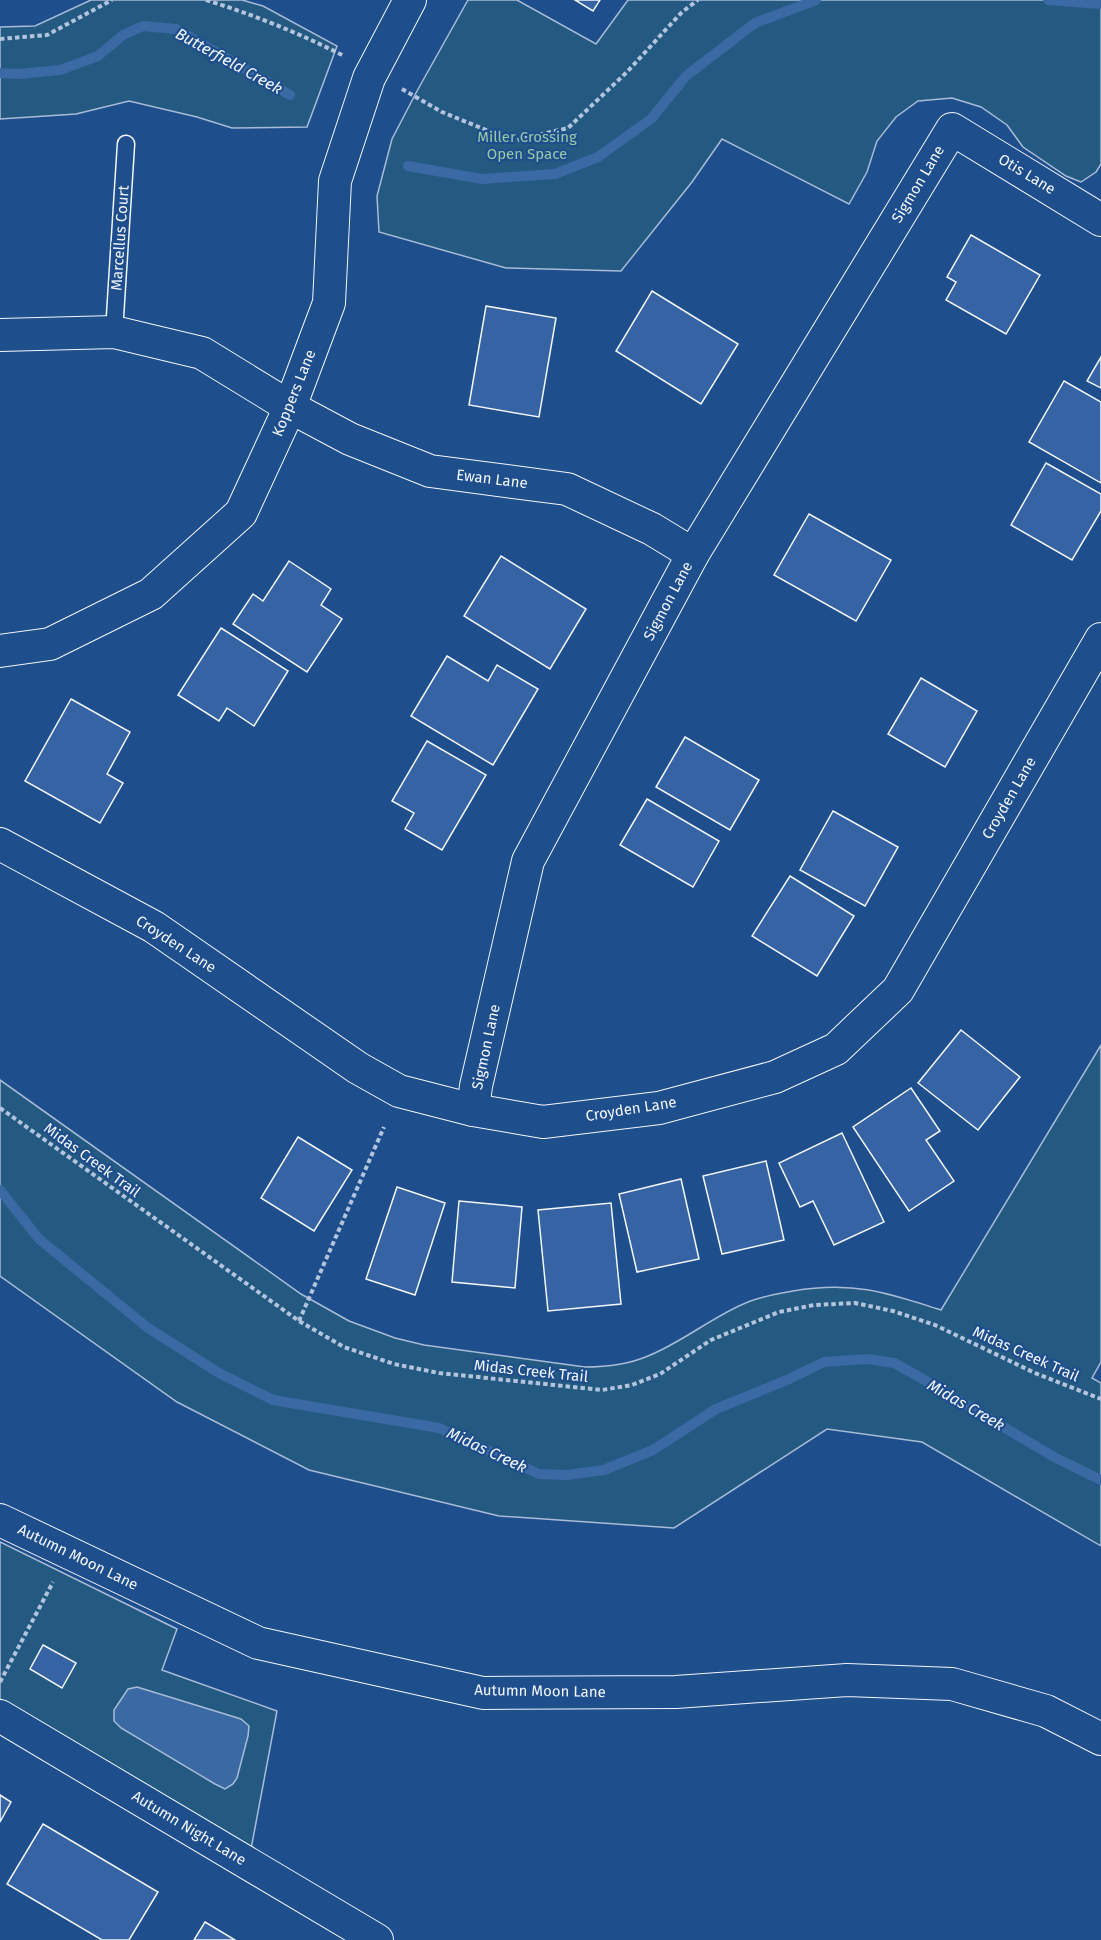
<svg xmlns="http://www.w3.org/2000/svg" width="1101" height="1940" font-family="'Fira Sans',sans-serif">
<style>
.green{fill:#245a82;stroke:#a8bbd7;stroke-width:1.5}
.water{fill:#3b69a3;stroke:#a8bbd7;stroke-width:1.5}
.lines{fill:none;stroke-linecap:round;stroke-linejoin:round}
.stream{stroke:#3b69a3;stroke-width:10}
.building{fill:#3563a3;stroke:#f2f6ff;stroke-width:1.5}
.service-casing{stroke:#f2f6ff;stroke-width:19}
.minor-casing{stroke:#f2f6ff;stroke-width:34}
.path{stroke:#b3c4dc;stroke-width:4;stroke-dasharray:4.5 3;stroke-linecap:butt}
.service{stroke:#1f4e8c;stroke-width:16}
.minor{stroke:#1f4e8c;stroke-width:32}
.labels{text-anchor:middle;dominant-baseline:central;stroke-width:4.5;stroke-linejoin:round;paint-order:stroke}
.park-label{font-size:15px;fill:#97c8a6;stroke:#1f4e8c}
.street-label{font-size:15px;fill:#f2f6ff;stroke:#1f4e8c}
.water-label{font-size:16px;font-style:italic;fill:#f2f6ff;stroke:#1f4e8c}
</style>
<rect width="100%" height="100%" fill="#1f4e8c"/>
<g class="green">
<polygon points="91,0 242,0 263,6 337,46 307,127 232,128 197,117 129,101 76,114 0,119 0,27 35,26"/>
<polygon points="468,0 517,0 596,44 628,0 1101,0 1101,164 1096,172 1081,182 1066,176 1023,147 1007,125 981,107 952,98 918,101 896,117 877,141 867,172 849,204 722,139 692,182 621,271 506,268 379,232 377,196 392,139 417,91"/>
<path d="M1101,1045V1362L1092,1378L1101,1383V1546L922,1442L827,1429L674,1528L499,1516L309,1470L177,1402L0,1276V1080L301,1294L349,1321L395,1338L424,1345L585,1367C607,1367 627,1365 648,1356C683,1342 713,1316 748,1302C762,1296 778,1294 793,1291C852,1281 885,1292 941,1310Z"/>
<polygon points="0,1542 177,1629 162,1670 277,1711 251,1849 0,1699"/>
</g>
<polygon class="water" points="137,1687 241,1719 249,1726 248,1736 237,1778 233,1784 225,1789 215,1784 121,1728 114,1721 114,1710 128,1689"/>
<g class="lines">
<g class="stream">
<polyline points="1048,0 1101,4"/>
<polyline points="0,73 18,74 60,70 98,56 123,35 143,26 176,29 290,95"/>
<polyline points="408,166 482,179 555,174 598,157 651,119 686,76 755,23 816,0"/>
<polyline points="0,1190 39,1239 148,1328 219,1373 273,1400 439,1428 539,1474 567,1475 604,1470 653,1450 716,1409 787,1380 824,1362 868,1359 894,1363 923,1379 1054,1457 1101,1480"/>
</g>
</g>
<g class="building">
<polygon points="575,0 600,0 593,11"/>
<polygon points="971,235 1040,275 1006,334 946,300 956,282 947,277"/>
<polygon points="652,291 738,344 701,404 616,351"/>
<polygon points="486,306 556,318 539,417 469,405"/>
<polygon points="1101,357 1101,388 1087,381"/>
<polygon points="1064,381 1101,402 1101,483 1029,442"/>
<polygon points="1046,463 1101,494 1101,511 1072,560 1011,525"/>
<polygon points="809,514 891,560 856,621 774,575"/>
<polygon points="501,556 586,609 550,669 464,616"/>
<polygon points="289,561 331,589 321,605 342,619 307,672 233,624 253,594 263,601"/>
<polygon points="221,628 288,671 254,726 227,708 219,721 178,695"/>
<polygon points="447,656 488,681 497,665 538,689 493,765 411,716"/>
<polygon points="921,678 977,711 945,767 888,734"/>
<polygon points="71,699 130,732 107,774 123,783 100,823 25,781"/>
<polygon points="685,737 759,780 730,830 656,787"/>
<polygon points="427,741 486,775 442,850 405,829 414,813 392,801"/>
<polygon points="647,799 719,841 693,887 620,845"/>
<polygon points="833,811 898,847 865,906 800,870"/>
<polygon points="790,876 854,916 817,976 752,936"/>
<polygon points="961,1030 1020,1077 978,1130 918,1083"/>
<polygon points="911,1088 940,1131 926,1140 954,1181 909,1211 853,1127"/>
<polygon points="842,1133 884,1222 834,1245 813,1201 800,1207 779,1163"/>
<polygon points="298,1137 352,1170 314,1231 261,1198"/>
<polygon points="766,1161 784,1240 722,1254 703,1176"/>
<polygon points="681,1179 699,1259 637,1272 619,1194"/>
<polygon points="397,1187 445,1203 415,1295 366,1279"/>
<polygon points="459,1201 522,1207 515,1288 452,1282"/>
<polygon points="611,1203 621,1304 548,1311 538,1210"/>
<polygon points="43,1645 76,1663 62,1688 30,1669"/>
<polygon points="0,1795 11,1802 0,1822"/>
<polygon points="43,1824 158,1892 129,1940 102,1940 7,1884"/>
<polygon points="205,1922 235,1940 194,1940"/>
</g>
<g class="lines">
<g class="service-casing">
<polyline id="service" points="114,332 126,144"/>
</g>
<g class="minor-casing">
<g id="minor">
<polyline points="0,335 114,332 202,353 290,407 350,439 430,471 567,489 652,529 693,554"/>
<polyline points="0,651 50,644 151,594 241,513 290,407 329,303 335,181 369,78 410,0"/>
<polyline points="0,844 154,927 358,1068 399,1091 473,1110 543,1122 659,1108 775,1077 836,1049 898,990 1101,639"/>
<polyline points="473,1110 476,1086 528,861 693,554 952,129 1101,220"/>
<polyline points="0,1520 258,1643 483,1693 676,1692 847,1680 952,1684 1046,1711 1101,1739"/>
<polyline points="0,1716 377,1940"/>
</g>
</g>
<g class="path">
<path d="M206,0C254,15 299,33 344,56"/>
<polyline points="0,39 47,35 112,0"/>
<polyline points="402,89 442,112 513,141 568,128 627,72 682,12 698,0"/>
<polyline points="0,1108 299,1321 344,1347 394,1364 439,1373 602,1390 632,1385 660,1374 711,1340 779,1312 814,1305 855,1303 893,1311 935,1325 1035,1373 1101,1399"/>
<polyline points="299,1321 384,1127"/>
<polyline points="0,1682 53,1582"/>
</g>
<use href="#service" class="service"/>
<use href="#minor" class="minor"/>
</g>
<g class="labels">
<g class="park-label">
<text x="527" y="137">Miller Crossing<tspan x="527" dy="17">Open Space</tspan></text>
</g>
<g class="street-label">
<text transform="translate(1027 174) rotate(31)">Otis Lane</text>
<text transform="translate(918 184) rotate(-59)">Sigmon Lane</text>
<text transform="translate(120 238) rotate(-86)">Marcellus Court</text>
<text transform="translate(294 393) rotate(-68)">Koppers Lane</text>
<text transform="translate(492 479) rotate(7)">Ewan Lane</text>
<text transform="translate(668 601) rotate(-62)">Sigmon Lane</text>
<text transform="translate(1009 798) rotate(-60)">Croyden Lane</text>
<text transform="translate(176 944) rotate(33)">Croyden Lane</text>
<text transform="translate(486 1047) rotate(-78)">Sigmon Lane</text>
<text transform="translate(631 1109) rotate(-9)">Croyden Lane</text>
<text transform="translate(92 1160) rotate(36)">Midas Creek Trail</text>
<text transform="translate(1026 1354) rotate(24)">Midas Creek Trail</text>
<text transform="translate(531 1371) rotate(6)">Midas Creek Trail</text>
<text transform="translate(78 1557) rotate(26)">Autumn Moon Lane</text>
<text transform="translate(540 1691) rotate(1)">Autumn Moon Lane</text>
<text transform="translate(189 1828) rotate(31)">Autumn Night Lane</text>
</g>
<g class="water-label">
<text transform="translate(229 61) rotate(29)">Butterfield Creek</text>
<text transform="translate(966 1405) rotate(30)">Midas Creek</text>
<text transform="translate(487 1450) rotate(25)">Midas Creek</text>
</g>
</g>
</svg>
